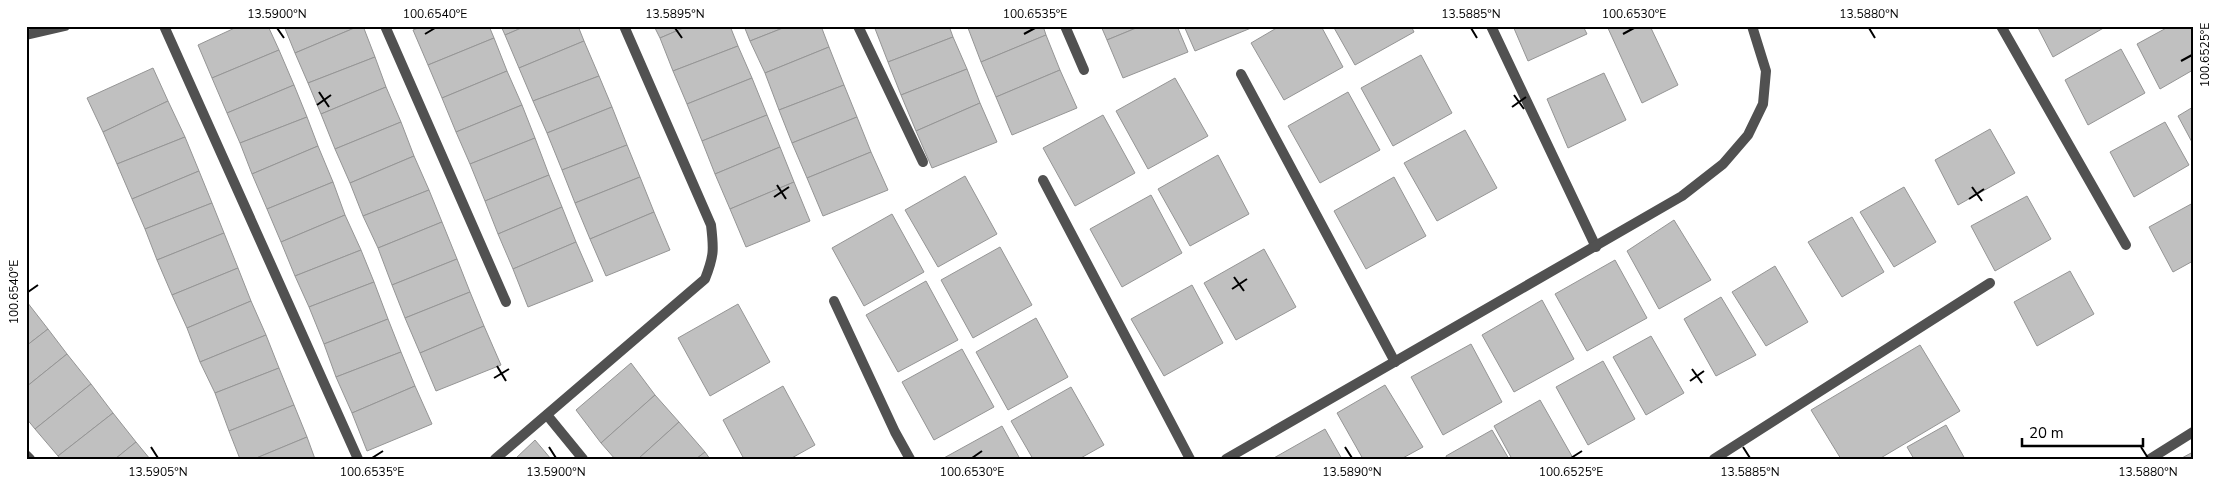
<svg xmlns="http://www.w3.org/2000/svg" width="2219" height="485" font-family="'Nunito Sans',sans-serif">
<style>
.building{fill:#c0c0c0;stroke:#959595}
.lines{fill:none;stroke-linecap:round;stroke-linejoin:round}
.minor{stroke:#515151;stroke-width:10}
.ticks{fill:none;stroke:#000;stroke-width:2}
.neatline{fill:none;stroke:#000;stroke-width:2}
.ticks-label{font-size:12px;text-anchor:middle;fill:#000}
</style>
<rect width="100%" height="100%" fill="#fff"/>
<g class="building">
<polygon points="239,26 268,26 279,50 212,78 198,45"/>
<polygon points="284,26 359,26 295,53"/>
<polygon points="359,26 363,26 375,57 308,83 295,53"/>
<polygon points="423,26 489,26 494,38 428,65 413,30"/>
<polygon points="501,26 526,26 505,35"/>
<polygon points="526,26 578,26 584,41 519,68 505,35"/>
<polygon points="654,26 688,26 660,38"/>
<polygon points="688,26 730,26 738,46 673,71 660,38"/>
<polygon points="744,26 788,26 750,41"/>
<polygon points="788,26 821,26 829,47 765,73 750,41"/>
<polygon points="874,26 949,26 953,37 888,62"/>
<polygon points="974,26 1043,26 1046,35 981,62 968,28"/>
<polygon points="1101,26 1141,26 1107,40"/>
<polygon points="1141,26 1177,26 1188,52 1123,78 1107,40"/>
<polygon points="1184,26 1256,26 1195,51"/>
<polygon points="1280,26 1321,26 1343,67 1284,100 1251,43"/>
<polygon points="1333,26 1411,26 1414,32 1355,65"/>
<polygon points="1513,26 1583,26 1587,34 1528,61"/>
<polygon points="1607,26 1650,26 1678,85 1642,103"/>
<polygon points="2037,26 2107,26 2053,57"/>
<polygon points="2170,26 2193,26 2193,70 2160,89 2137,44"/>
<polygon points="1046,35 1060,70 996,97 981,62"/>
<polygon points="953,37 967,69 901,95 888,62"/>
<polygon points="494,38 507,71 442,98 428,65"/>
<polygon points="584,41 599,76 533,101 519,68"/>
<polygon points="738,46 752,78 687,104 673,71"/>
<polygon points="829,47 844,85 779,110 765,73"/>
<polygon points="2121,49 2145,93 2088,125 2065,80"/>
<polygon points="279,50 294,85 227,113 212,78"/>
<polygon points="1421,55 1452,113 1393,146 1361,88"/>
<polygon points="375,57 386,87 321,114 308,83"/>
<polygon points="153,68 168,101 103,132 87,98"/>
<polygon points="967,69 980,103 916,131 901,95"/>
<polygon points="1060,70 1077,108 1012,135 996,97"/>
<polygon points="507,71 522,105 456,132 442,98"/>
<polygon points="1604,73 1626,120 1568,148 1547,99"/>
<polygon points="599,76 612,107 547,133 533,101"/>
<polygon points="752,78 767,115 702,141 687,104"/>
<polygon points="1175,78 1208,136 1148,169 1116,111"/>
<polygon points="294,85 307,117 240,143 227,113"/>
<polygon points="844,85 857,117 792,143 779,110"/>
<polygon points="386,87 401,122 335,149 321,114"/>
<polygon points="1348,92 1380,150 1320,183 1288,126"/>
<polygon points="168,101 185,137 117,164 103,132"/>
<polygon points="980,103 997,142 932,168 916,131"/>
<polygon points="522,105 535,138 470,164 456,132"/>
<polygon points="612,107 627,145 562,170 547,133"/>
<polygon points="2193,107 2193,144 2178,116"/>
<polygon points="767,115 780,147 715,174 702,141"/>
<polygon points="1103,115 1135,173 1075,206 1043,148"/>
<polygon points="307,117 318,146 252,174 240,143"/>
<polygon points="857,117 871,152 807,178 792,143"/>
<polygon points="401,122 414,156 350,183 335,149"/>
<polygon points="2165,122 2189,165 2134,197 2110,152"/>
<polygon points="1990,129 2015,173 1958,205 1935,160"/>
<polygon points="1465,130 1497,188 1437,221 1404,163"/>
<polygon points="185,137 199,171 132,199 117,164"/>
<polygon points="535,138 549,175 485,201 470,164"/>
<polygon points="627,145 640,177 575,203 562,170"/>
<polygon points="318,146 333,182 267,209 252,174"/>
<polygon points="780,147 794,182 730,209 715,174"/>
<polygon points="871,152 888,190 823,216 807,178"/>
<polygon points="1218,155 1249,214 1190,246 1158,189"/>
<polygon points="414,156 429,190 363,216 350,183"/>
<polygon points="199,171 212,203 145,229 132,199"/>
<polygon points="549,175 562,207 498,234 485,201"/>
<polygon points="965,176 997,234 938,267 905,210"/>
<polygon points="640,177 654,212 590,239 575,203"/>
<polygon points="1394,177 1426,236 1366,269 1334,211"/>
<polygon points="333,182 345,215 281,242 267,209"/>
<polygon points="794,182 810,221 746,247 730,209"/>
<polygon points="1904,187 1936,242 1894,267 1860,212"/>
<polygon points="429,190 442,222 378,248 363,216"/>
<polygon points="1151,195 1182,253 1122,287 1090,229"/>
<polygon points="2027,196 2051,239 1995,271 1971,226"/>
<polygon points="212,203 224,233 157,260 145,229"/>
<polygon points="2193,203 2193,261 2173,272 2149,227"/>
<polygon points="562,207 576,242 513,269 498,234"/>
<polygon points="654,212 670,250 606,276 590,239"/>
<polygon points="892,214 924,272 864,306 832,248"/>
<polygon points="345,215 361,250 295,276 281,242"/>
<polygon points="1852,217 1884,272 1842,297 1808,242"/>
<polygon points="1674,220 1711,280 1659,309 1627,251"/>
<polygon points="442,222 457,259 392,285 378,248"/>
<polygon points="224,233 238,268 172,295 157,260"/>
<polygon points="576,242 593,281 528,307 513,269"/>
<polygon points="1000,247 1032,305 973,338 941,280"/>
<polygon points="1264,249 1296,307 1236,340 1204,283"/>
<polygon points="361,250 374,282 309,307 295,276"/>
<polygon points="457,259 470,292 405,318 392,285"/>
<polygon points="1615,260 1647,318 1587,351 1555,294"/>
<polygon points="1775,266 1808,322 1766,346 1732,292"/>
<polygon points="238,268 251,301 187,328 172,295"/>
<polygon points="2070,271 2094,314 2037,346 2014,302"/>
<polygon points="926,281 958,340 898,372 866,315"/>
<polygon points="374,282 388,319 324,344 309,307"/>
<polygon points="1192,285 1223,343 1164,376 1131,319"/>
<polygon points="470,292 484,326 420,353 405,318"/>
<polygon points="1721,297 1756,355 1716,376 1684,319"/>
<polygon points="1542,300 1574,359 1514,392 1482,335"/>
<polygon points="251,301 266,335 200,362 187,328"/>
<polygon points="27,302 48,329 26,346 26,303"/>
<polygon points="738,304 770,362 710,396 678,338"/>
<polygon points="1036,318 1068,377 1008,410 976,352"/>
<polygon points="388,319 401,352 336,377 324,344"/>
<polygon points="484,326 501,365 436,391 420,353"/>
<polygon points="48,329 67,354 26,387 26,346"/>
<polygon points="266,335 279,368 215,393 200,362"/>
<polygon points="1651,336 1684,393 1646,415 1613,357"/>
<polygon points="1471,344 1502,402 1443,435 1411,377"/>
<polygon points="1920,345 1960,411 1879,459 1841,459 1811,410"/>
<polygon points="962,349 994,407 934,440 902,382"/>
<polygon points="401,352 415,386 352,413 336,377"/>
<polygon points="67,354 91,384 35,429 26,418 26,387"/>
<polygon points="1603,361 1635,419 1588,445 1556,387"/>
<polygon points="631,363 655,395 601,443 576,410"/>
<polygon points="279,368 294,405 229,431 215,393"/>
<polygon points="91,384 113,413 58,456 35,429"/>
<polygon points="1385,385 1423,447 1401,459 1363,459 1337,413"/>
<polygon points="415,386 432,424 367,451 352,413"/>
<polygon points="783,386 815,445 790,459 744,459 723,420"/>
<polygon points="1071,387 1104,445 1079,459 1033,459 1011,421"/>
<polygon points="655,395 679,422 638,459 615,459 601,443"/>
<polygon points="1540,400 1573,458 1571,459 1512,459 1494,426"/>
<polygon points="294,405 307,437 254,459 240,459 229,431"/>
<polygon points="113,413 136,442 115,459 60,459 58,456"/>
<polygon points="679,422 705,452 696,459 638,459"/>
<polygon points="1946,425 1965,459 1914,459 1907,447"/>
<polygon points="1002,426 1020,459 942,459"/>
<polygon points="1325,429 1342,459 1272,459"/>
<polygon points="1492,430 1509,459 1447,459 1446,456"/>
<polygon points="307,437 315,459 254,459"/>
<polygon points="535,440 551,459 515,459"/>
<polygon points="136,442 150,459 115,459"/>
<polygon points="705,452 710,459 696,459"/>
<polygon points="2193,452 2193,459 2180,459"/>
</g>
<g class="lines">
<g class="minor">
<polyline points="164,26 358,459"/>
<polyline points="385,26 506,302"/>
<polyline points="858,26 923,162"/>
<polyline points="1065,26 1084,70"/>
<polyline points="1491,26 1596,247"/>
<polyline points="2001,26 2126,245"/>
<polyline points="26,35 65,26"/>
<polyline points="1241,74 1395,362"/>
<polyline points="1043,180 1190,459"/>
<polyline points="834,301 895,432 910,459"/>
<polyline points="547,415 583,459"/>
<polyline points="26,455 30,459"/>
<path d="M495,459L705,279C714,256 714,250 711,225L624,26"/>
<polyline points="1226,459 1682,196 1723,164 1748,135 1763,104 1766,71 1752,26"/>
<polyline points="1714,459 1990,283"/>
<polyline points="2150,459 2193,432"/>
</g>
</g>
<path class="ticks" d="M277,28L284,38M675,28L682,38M1471,28L1477,38M1869,28L1875,38M425,34L435,28M1024,34L1035,28M1623,34L1634,28M2181,61L2192,55M319,92L329,107M1514,95L1524,109M317,105L331,95M1512,107L1526,97M777,185L786,199M1972,187L1982,201M774,197L789,187M1969,199L1984,189M1234,277L1244,291M1232,289L1247,279M28,292L38,285M497,366L506,381M1692,369L1702,383M494,378L509,369M1690,381L1704,371M151,447L158,458M549,447L556,458M1345,447L1352,458M1743,447L1750,458M2141,447L2148,458M372,458L383,451M972,458L982,451M1571,458L1582,451"/>
<rect width="2219" height="485" fill="none" stroke="#ffffff" stroke-width="55"/>
<path d="M2022 438v8h121v-8" fill="none" stroke="#000000" stroke-width="2.5"/>
<text x="2029" y="438" font-size="15" fill="#000000" stroke="#ffffff" stroke-width="4" paint-order="stroke">20 m</text>
<rect x="28" y="28" width="2164" height="430" class="neatline"/>
<g class="ticks-label">
<text x="277" y="18">13.5900°N</text>
<text x="435" y="18">100.6540°E</text>
<text x="675" y="18">13.5895°N</text>
<text x="1035" y="18">100.6535°E</text>
<text x="1471" y="18">13.5885°N</text>
<text x="1634" y="18">100.6530°E</text>
<text x="1869" y="18">13.5880°N</text>
<text transform="translate(2205 55) rotate(-90)" y="4">100.6525°E</text>
<text transform="translate(14 292) rotate(-90)" y="4">100.6540°E</text>
<text x="158" y="476">13.5905°N</text>
<text x="372" y="476">100.6535°E</text>
<text x="556" y="476">13.5900°N</text>
<text x="972" y="476">100.6530°E</text>
<text x="1352" y="476">13.5890°N</text>
<text x="1571" y="476">100.6525°E</text>
<text x="1750" y="476">13.5885°N</text>
<text x="2148" y="476">13.5880°N</text>
</g>
</svg>
